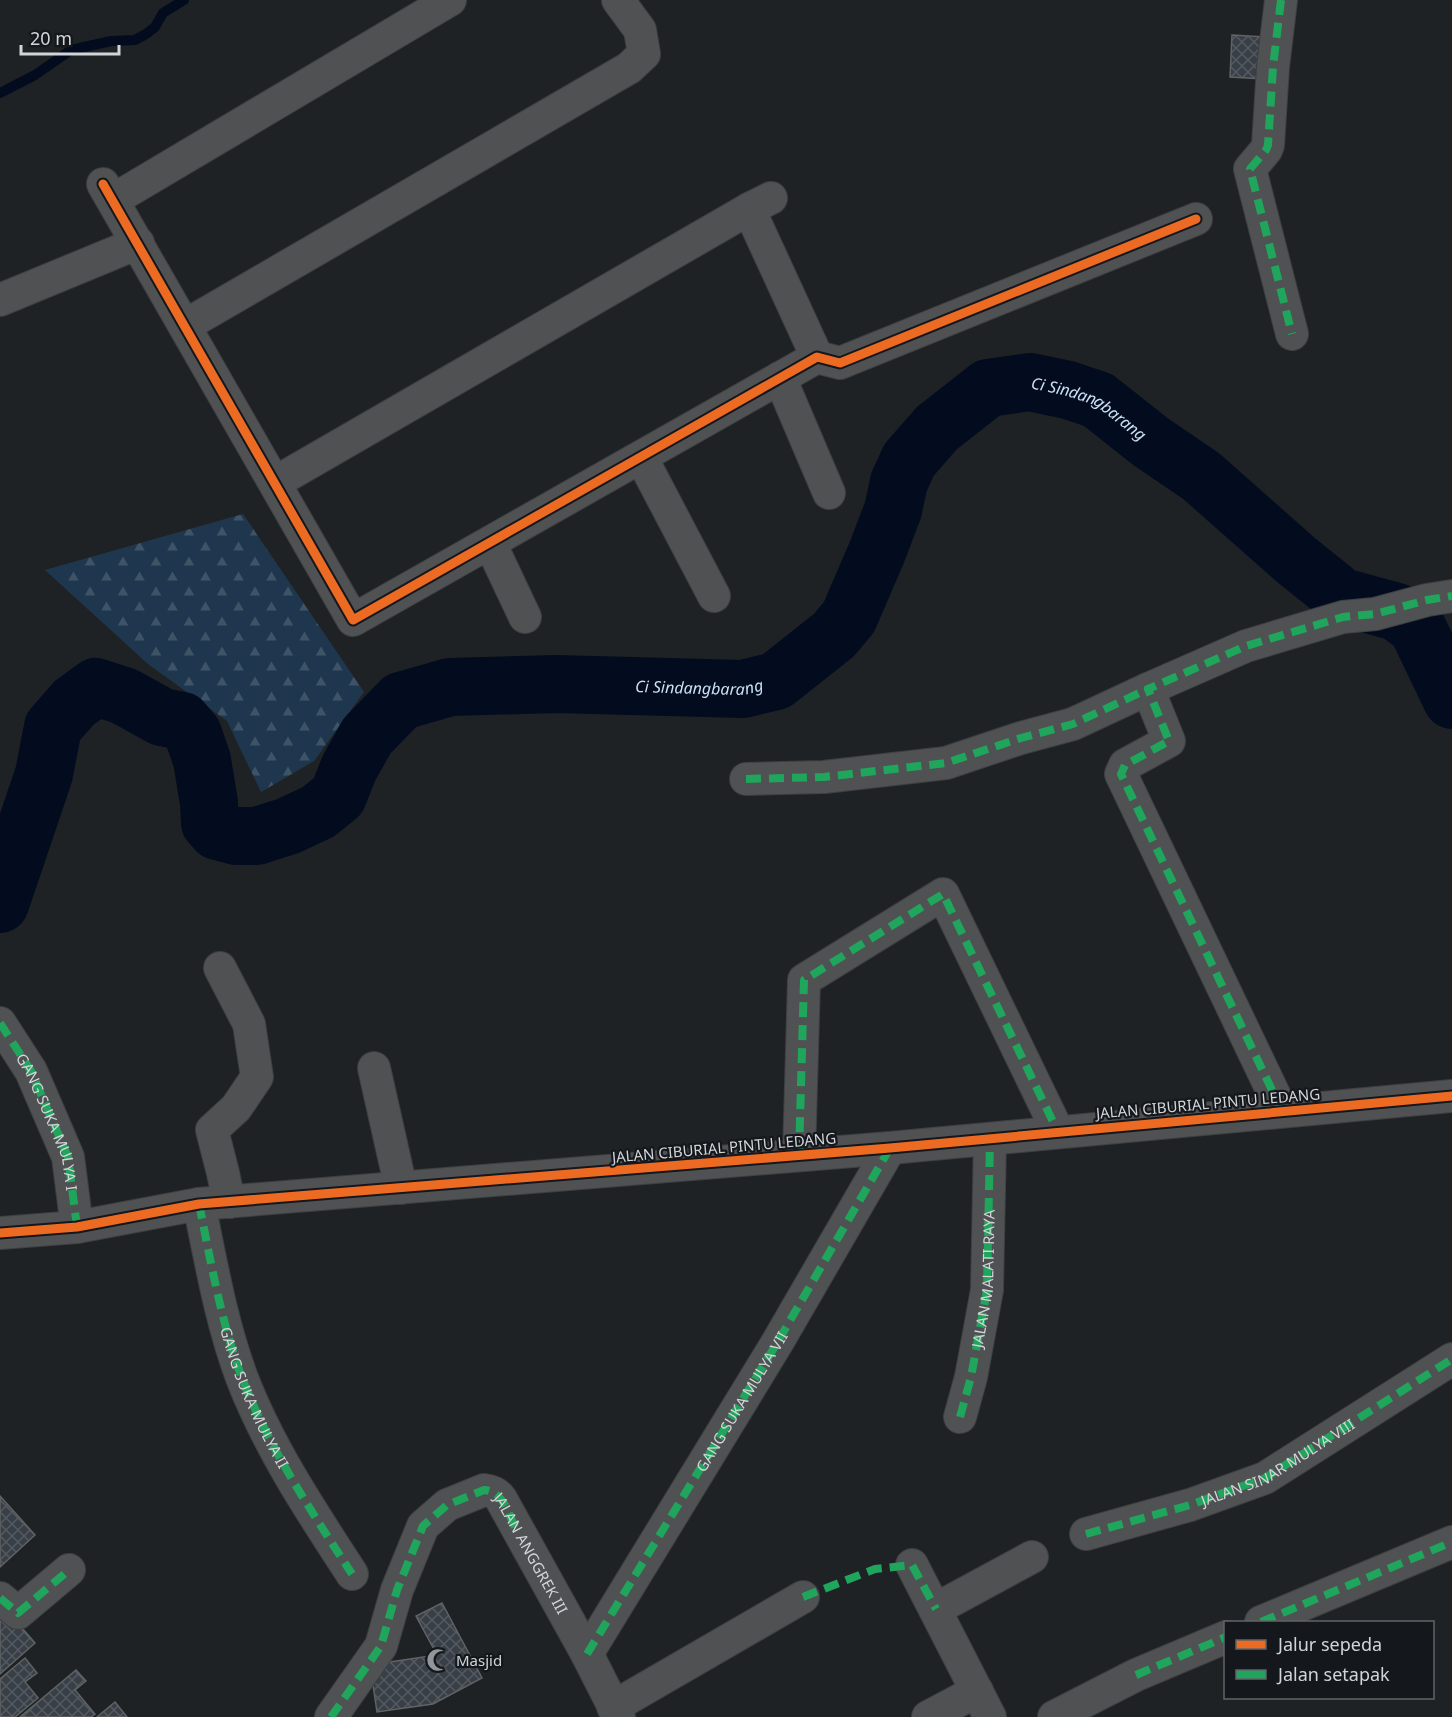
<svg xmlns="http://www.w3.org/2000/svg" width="1452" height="1717" font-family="'Noto Sans',sans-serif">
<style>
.forest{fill:url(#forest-firs)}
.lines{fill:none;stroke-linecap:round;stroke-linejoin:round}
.stream{stroke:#030c1f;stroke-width:10}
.river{stroke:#030c1f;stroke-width:58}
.building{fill:url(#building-cross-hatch);stroke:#606264;stroke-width:1.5}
.minor-casing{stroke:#3d3f41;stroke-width:34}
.minor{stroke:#505153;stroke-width:32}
.quiet{stroke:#20a55d;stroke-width:8;stroke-dasharray:15 8;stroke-linecap:butt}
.cycleway-casing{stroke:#14181d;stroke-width:13}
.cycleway{stroke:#ed6a23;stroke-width:9}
.labels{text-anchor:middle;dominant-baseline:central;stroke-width:4.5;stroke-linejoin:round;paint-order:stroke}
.street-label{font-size:15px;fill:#d2d5d8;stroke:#14181d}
.poi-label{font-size:15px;fill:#d2d5d8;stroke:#14181d;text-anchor:start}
.water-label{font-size:16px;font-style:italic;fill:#cbdff5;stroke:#14181d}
</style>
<defs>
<pattern id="forest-firs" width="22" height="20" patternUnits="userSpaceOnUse" patternTransform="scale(1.5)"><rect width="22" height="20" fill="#1f374e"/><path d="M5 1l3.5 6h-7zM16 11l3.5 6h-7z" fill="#3f5367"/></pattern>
<pattern id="building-cross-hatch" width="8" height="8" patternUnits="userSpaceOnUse" patternTransform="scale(1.5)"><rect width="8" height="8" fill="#383f46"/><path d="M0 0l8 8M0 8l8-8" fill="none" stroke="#545a60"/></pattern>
</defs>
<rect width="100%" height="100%" fill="#1f2224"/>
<polygon class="forest" points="243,514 364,692 314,761 261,792 227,721 148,664 45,570"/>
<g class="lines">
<polyline class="stream" points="0,93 35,75 71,50 111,41 135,40 146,34 155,27 163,13 184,0"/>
<path class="river" id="s1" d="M0,904L44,774L53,727L74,703L96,687L124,696L162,717L182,721L193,734L202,760L209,803L210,823L217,831L236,836H257L288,826L318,812L338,796L349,768L367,736L401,701L450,687L557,684L743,689L776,681L834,635L849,617L877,552L893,510L899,482L909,460L937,428L988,388L1030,382L1068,390L1098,400L1151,442L1201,476L1296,560L1342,597L1397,612L1417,627L1452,700"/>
</g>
<g class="building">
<polygon points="1232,35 1265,37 1264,79 1230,77"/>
<polygon points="0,1496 35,1535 0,1567"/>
<polygon points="442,1603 482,1678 433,1704 377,1712 370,1665 437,1655 416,1616"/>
<polygon points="2,1605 35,1643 0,1674 0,1606"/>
<polygon points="25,1658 37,1673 25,1682 38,1698 15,1717 0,1717 0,1679"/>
<polygon points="76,1670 86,1681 75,1690 95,1714 91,1717 20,1717"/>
<polygon points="115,1702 127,1717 97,1717"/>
</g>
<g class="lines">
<g class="minor-casing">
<g id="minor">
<polyline points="1281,0 1273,67 1268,145 1266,150 1250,169 1292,334"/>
<polyline points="103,184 353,620 817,357 840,363 1196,219"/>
<polyline points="113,200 450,0"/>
<polyline points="749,209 817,357"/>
<polyline points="0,300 138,243"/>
<polyline points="186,325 629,68 644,54 640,30 618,0"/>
<polyline points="780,378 829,493"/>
<polyline points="641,457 714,596"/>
<polyline points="276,482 749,209 771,198"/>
<polyline points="490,543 525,617"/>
<polyline points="746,779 824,777 946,763 1021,738 1073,724 1148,689"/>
<polyline points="220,968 249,1024 257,1077 236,1108 212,1130 223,1173 229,1202"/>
<polyline points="0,1023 31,1071 68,1157 77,1227"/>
<polyline points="374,1068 401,1188"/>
<polyline points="1282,1111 1121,774 1125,765 1169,741 1148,689 1246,646 1343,617 1375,614 1427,600 1452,596"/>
<polyline points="799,1155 804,980 943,894 1058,1132"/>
<path d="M199,1204C211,1262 221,1322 242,1378C269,1448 311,1511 352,1574"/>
<polyline points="0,1233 77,1227 199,1204 890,1148 1452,1096"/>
<polyline points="960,1417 971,1377 987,1290 990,1139"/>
<polyline points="1086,1534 1190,1505 1265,1478 1452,1359"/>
<polyline points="912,1565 990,1717"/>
<polyline points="0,1598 18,1613 69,1570"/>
<polyline points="936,1609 1032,1557"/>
<polyline points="1261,1622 1452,1542"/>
<polyline points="587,1654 777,1343 890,1148"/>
<polyline points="613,1707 803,1597"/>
<path id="s2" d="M331,1717L381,1646L397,1590L423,1526L447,1505L484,1490C492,1491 497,1493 501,1499L587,1654L619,1717"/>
<polyline points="928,1717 977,1691"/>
<polyline points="1054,1717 1136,1675 1226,1637"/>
</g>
</g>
<use href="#minor" class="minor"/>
<g class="quiet">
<polyline points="1281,0 1273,67 1268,145 1266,150 1250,169 1292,334"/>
<polyline points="746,779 824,777 946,763 1021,738 1073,724 1148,689"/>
<path id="s3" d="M0,1023L31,1071L68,1157L77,1227"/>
<polyline points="1282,1111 1121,774 1125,765 1169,741 1148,689 1246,646 1343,617 1375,614 1427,600 1452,596"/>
<polyline points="799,1155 804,980 943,894 1058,1132"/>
<path id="s4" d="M199,1204C211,1262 221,1322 242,1378C269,1448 311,1511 352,1574"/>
<path id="s5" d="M960,1417L971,1377L987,1290L990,1139"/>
<path id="s6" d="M1086,1534L1190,1505L1265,1478L1452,1359"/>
<polyline points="803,1597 875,1569 912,1565 936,1609"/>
<polyline points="0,1598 18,1613 69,1570"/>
<polyline points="1261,1622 1452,1542"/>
<path id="s7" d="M587,1654L777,1343L890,1148"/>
<polyline points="1136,1675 1226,1637"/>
<path d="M331,1717L381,1646L397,1590L423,1526L447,1505L484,1490C503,1491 508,1513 515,1527"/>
</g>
<g class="cycleway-casing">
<g id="cycleway">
<polyline points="103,184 353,620 817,357 840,363 1196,219"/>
<polyline points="0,1233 77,1227 199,1204 890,1148 1452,1096"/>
</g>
</g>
<use href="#cycleway" class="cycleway"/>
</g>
<defs>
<g id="mosque-bare" transform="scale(1.8)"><path d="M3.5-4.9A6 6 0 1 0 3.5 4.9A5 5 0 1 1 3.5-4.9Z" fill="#939699" stroke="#14181d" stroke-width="2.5" paint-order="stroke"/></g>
</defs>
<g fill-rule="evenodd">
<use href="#mosque-bare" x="438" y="1660"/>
</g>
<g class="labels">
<g class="street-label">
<text transform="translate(1208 1103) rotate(-5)">JALAN CIBURIAL PINTU LEDANG</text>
<text stroke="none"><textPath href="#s3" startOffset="111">GANG SUKA MULYA I</textPath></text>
<text transform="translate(724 1147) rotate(-5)">JALAN CIBURIAL PINTU LEDANG</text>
<text stroke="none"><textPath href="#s5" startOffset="141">JALAN MALATI RAYA</textPath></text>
<text stroke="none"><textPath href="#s4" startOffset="202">GANG SUKA MULYA II</textPath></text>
<text stroke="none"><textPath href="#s7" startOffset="296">GANG SUKA MULYA VII</textPath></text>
<text stroke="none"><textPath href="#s6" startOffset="206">JALAN SINAR MULYA VIII</textPath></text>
<text stroke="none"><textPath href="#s2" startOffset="368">JALAN ANGGREK III</textPath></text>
</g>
<g class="poi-label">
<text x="456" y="1660">Masjid</text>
</g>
<g class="water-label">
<text stroke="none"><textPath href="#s1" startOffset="1563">Ci Sindangbarang</textPath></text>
<text stroke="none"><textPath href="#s1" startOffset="1004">Ci Sindangbarang</textPath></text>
</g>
</g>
<rect x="1224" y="1621" width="210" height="78" fill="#14181d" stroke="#606468" stroke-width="1.5"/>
<rect x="1236" y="1640" width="30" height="9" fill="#ed6a23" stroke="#606468" stroke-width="1.5"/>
<text x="1278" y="1651" font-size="18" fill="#d2d5d8">Jalur sepeda</text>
<rect x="1236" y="1670" width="30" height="9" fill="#20a55d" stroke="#606468" stroke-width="1.5"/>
<text x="1278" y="1681" font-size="18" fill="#d2d5d8">Jalan setapak</text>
<path d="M21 45v9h98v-9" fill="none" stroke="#d2d5d8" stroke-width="3"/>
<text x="30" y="45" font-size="18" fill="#d2d5d8" stroke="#14181d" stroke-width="4.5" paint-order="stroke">20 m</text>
</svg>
